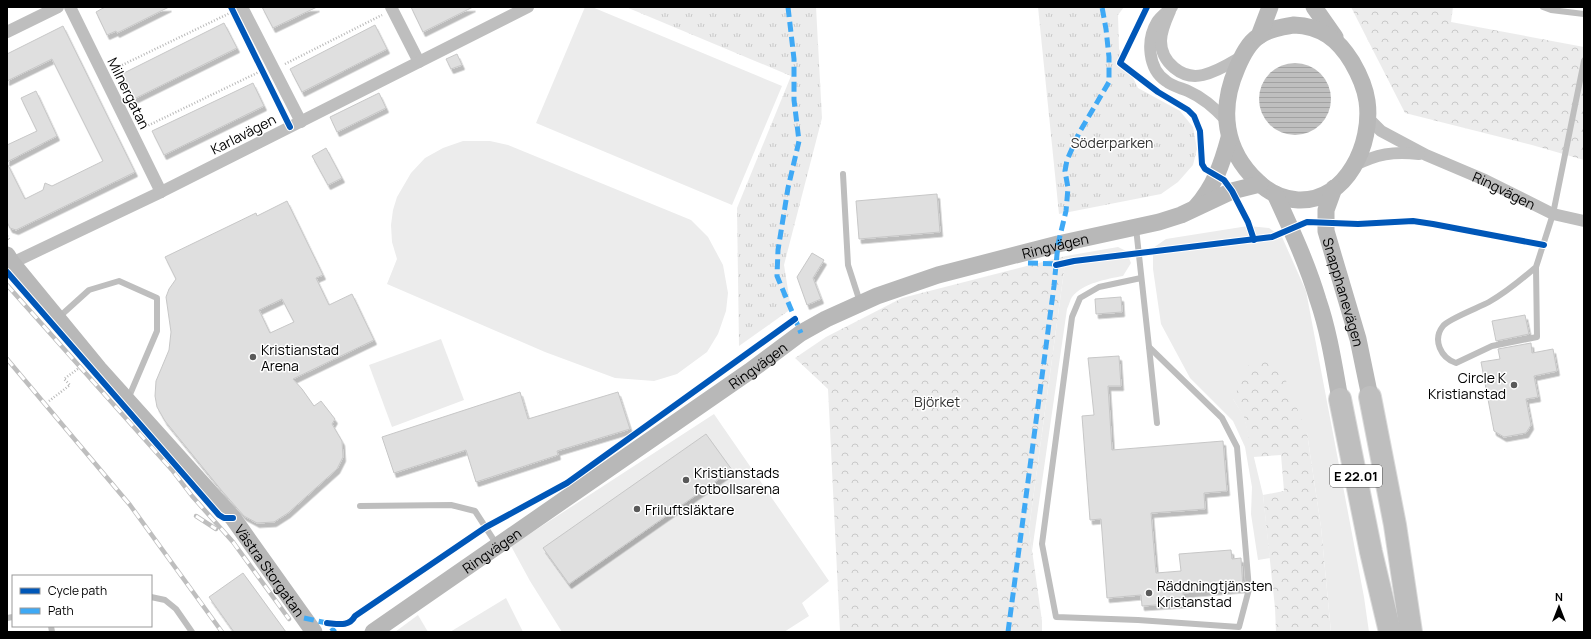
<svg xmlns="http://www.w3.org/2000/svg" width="1591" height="639" font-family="Manrope,sans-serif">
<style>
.green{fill:#ececec}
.forest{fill:url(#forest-crowns)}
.park{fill:url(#park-tufts)}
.water{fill:url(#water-rules)}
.building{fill:#dfdfdf;stroke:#c7c7c7;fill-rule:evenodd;filter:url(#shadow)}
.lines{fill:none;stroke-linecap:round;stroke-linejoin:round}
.highway-casing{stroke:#dbdbdb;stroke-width:24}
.path{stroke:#b9b9b9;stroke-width:2.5;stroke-dasharray:1 2;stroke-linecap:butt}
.lane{stroke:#bebebe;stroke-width:6}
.street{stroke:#bebebe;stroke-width:12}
.secondary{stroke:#b8b8b8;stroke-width:17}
.highway{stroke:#bebebe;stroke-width:22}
.rail-casing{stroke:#bebebe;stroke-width:4.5}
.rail{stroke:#fff;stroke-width:3;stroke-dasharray:9;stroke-linecap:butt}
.quiet{stroke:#3fa9f5;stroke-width:5;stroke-dasharray:10 5;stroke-linecap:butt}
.cycleway-casing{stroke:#fff;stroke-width:8}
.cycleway{stroke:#0057b8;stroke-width:6}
.poi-dot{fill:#595959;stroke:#fff;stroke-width:1.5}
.labels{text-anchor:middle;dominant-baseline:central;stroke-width:3;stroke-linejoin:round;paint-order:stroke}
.shield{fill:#fff;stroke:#4c4c4c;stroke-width:1}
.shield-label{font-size:13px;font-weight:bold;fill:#000}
.street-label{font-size:14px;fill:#000;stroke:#fff}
.park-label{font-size:14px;fill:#333;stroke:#fff}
.poi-label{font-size:14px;fill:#000;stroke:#fff;text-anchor:start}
</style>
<defs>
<pattern id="forest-crowns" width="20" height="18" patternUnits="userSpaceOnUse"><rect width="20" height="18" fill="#ececec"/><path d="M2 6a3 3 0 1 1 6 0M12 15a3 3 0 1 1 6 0" fill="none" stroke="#c9c9c9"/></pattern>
<pattern id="park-tufts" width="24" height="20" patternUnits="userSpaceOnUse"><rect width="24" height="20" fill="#ececec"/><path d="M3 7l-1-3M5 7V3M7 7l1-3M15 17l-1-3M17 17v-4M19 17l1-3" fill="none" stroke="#c9c9c9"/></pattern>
<pattern id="water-rules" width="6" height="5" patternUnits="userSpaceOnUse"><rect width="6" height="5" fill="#bfbfbf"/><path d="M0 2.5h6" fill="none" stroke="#a2a2a2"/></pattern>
<filter id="shadow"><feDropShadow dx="2.5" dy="4.5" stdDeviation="0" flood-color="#0004"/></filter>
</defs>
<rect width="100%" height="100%" fill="#fff"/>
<g class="green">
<polygon points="585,7 592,7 782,86 732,205 536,123"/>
<polygon points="463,141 490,141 508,145 691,220 708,237 723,265 728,293 726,311 718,334 707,352 677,374 654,381 615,378 545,352 387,284 397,259 392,242 391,225 393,210 397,197 411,173 425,158 443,148"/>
<polygon points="1248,226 1269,228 1282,237 1306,291 1364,597 1369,632 1331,632 1321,527 1307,433 1233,399 1244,416 1263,495 1270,558 1258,560 1251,514 1252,487 1245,447 1233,421 1190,378 1161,324 1153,269 1153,248 1166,239"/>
<path d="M1118,247L1126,251L1131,263L1123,276C1107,279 1083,283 1072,297C1070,300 1069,305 1067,309L1032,551L1029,529L1066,256Z"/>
<polygon points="441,339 464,400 392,427 369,365"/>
<polygon points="714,414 829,581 802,603 809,616 784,632 562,632 530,581 511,546"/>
<polygon points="506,598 523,632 450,632"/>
<polygon points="418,615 428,632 395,632"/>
</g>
<g class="forest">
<polygon points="1351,7 1453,7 1451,22 1584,47 1584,160 1532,145 1405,113"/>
<polygon points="1066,256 1029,529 1042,621 1042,632 840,632 828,389 795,358 826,337 902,298"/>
<polygon points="1264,358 1282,371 1307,433 1321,527 1331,632 1276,632 1275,608 1263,495 1284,491 1281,455 1253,457 1244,417 1233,399 1249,364"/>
</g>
<g class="park">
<polygon points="626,7 816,7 822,118 784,265 791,309 739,346 737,208 791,76"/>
<polygon points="1038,7 1124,7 1118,15 1119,49 1138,88 1180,111 1193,127 1197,149 1193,165 1178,182 1161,194 1059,214"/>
</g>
<circle class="water" cx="1295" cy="99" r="36"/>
<g class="building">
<polygon points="105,7 169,7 117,33 116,31 107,35 96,12"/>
<polygon points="262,7 317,7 273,28"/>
<polygon points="411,7 473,7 423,32"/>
<polygon points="224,23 237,48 134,99 122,74"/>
<polygon points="375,25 387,49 302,92 290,69"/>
<polygon points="63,26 135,172 16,230 10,228 7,222 7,163 25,199 43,190 45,183 52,186 103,161 52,59 7,81 7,54"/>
<polygon points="457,54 462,65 451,69 446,59"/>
<polygon points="253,83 264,106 164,155 152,131"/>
<polygon points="36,91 57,136 7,162 7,145 37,131 21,98"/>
<polygon points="379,93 386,108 337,132 330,117"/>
<polygon points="326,148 342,178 328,185 312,156"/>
<polygon points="937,194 940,232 859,239 856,201"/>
<path d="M287,201L323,275L316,278L329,305L352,294L374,340L293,379L302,389L314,406L321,401L335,419L332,424L342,441L343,457L337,469L288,513L274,522L257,523L244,516L222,491L165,421L157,407L155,396L156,381L169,350L171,332L166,297L169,289L176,279L165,257L256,213L257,216ZM282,299L294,322L270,333L259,310Z"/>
<polygon points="812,253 824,260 813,278 821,299 807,305 797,277"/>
<polygon points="1121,297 1122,312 1096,314 1095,299"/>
<polygon points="1525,315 1529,334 1496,341 1492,321"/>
<polygon points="1531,343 1532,353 1553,349 1557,371 1534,376 1538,397 1526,399 1531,425 1526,433 1504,437 1494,431 1481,362 1500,359 1498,349"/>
<polygon points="1119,356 1121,386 1108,386 1112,450 1223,441 1227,491 1204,493 1205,509 1151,513 1156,573 1181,571 1179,554 1231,550 1232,559 1241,558 1243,588 1183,593 1184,603 1142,606 1141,595 1107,598 1101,519 1090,520 1082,416 1094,415 1088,358"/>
<polygon points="520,392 528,419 618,392 630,429 557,451 558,455 476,482 466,450 394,473 382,437"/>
<polygon points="706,434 732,470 569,584 543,548"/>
<polygon points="243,573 286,632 234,632 209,597"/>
</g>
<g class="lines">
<g class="highway-casing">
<g id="highway">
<polyline points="1370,397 1395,525 1411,632"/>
<polyline points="1340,399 1371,552 1390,632"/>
</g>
</g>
<g class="path">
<polyline points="285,64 382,15"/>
<polyline points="114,69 232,12"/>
<polyline points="143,128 261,71"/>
<polyline points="7,236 10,241"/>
<polyline points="49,401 70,385 64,379 79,368"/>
</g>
<g class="lane">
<polyline points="1543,7 1551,10 1584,14"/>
<polyline points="843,174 848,265 860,302"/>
<polyline points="1136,228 1149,347 1222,418 1237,447 1249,589 1239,627 1138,620 1056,617 1042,544 1072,317 1080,298 1099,287 1141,278"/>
<path d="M1536,267C1521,280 1507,292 1489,302C1480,307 1448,319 1443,326C1432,340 1441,358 1456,363L1492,346L1537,337L1536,267L1553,214L1584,61"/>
<polyline points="58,318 89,290 119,281 157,298 157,331 128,399"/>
<polyline points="1149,347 1157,423"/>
<polyline points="360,506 451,505 475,511 497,545"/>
<polyline points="151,597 165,600 176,609 192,632"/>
<polyline points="7,618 13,617"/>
<polyline points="51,626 52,632"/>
</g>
<g class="street">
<polyline points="70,7 161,192"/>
<polyline points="242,7 301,122"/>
<polyline points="391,7 419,62"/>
<path d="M1172,7C1167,12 1160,17 1157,22C1146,40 1148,69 1166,81C1172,86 1181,88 1188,91C1204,98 1215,108 1227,121"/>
<path d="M1170,11C1166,20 1161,31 1161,41C1161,62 1182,80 1203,75C1217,72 1229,64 1241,57"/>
<polyline points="7,32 58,7"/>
<path id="s1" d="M1368,118L1381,131L1426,155L1485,180L1553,214L1584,221"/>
<path d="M1353,166C1377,154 1393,151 1419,154"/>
<polyline points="12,263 161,192 528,7"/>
</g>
<g class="secondary">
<polyline points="1314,7 1335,37"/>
<path d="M1294,25C1321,26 1338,39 1352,62C1359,74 1365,87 1367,101C1373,143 1347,202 1298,200C1282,199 1268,192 1257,181C1224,150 1219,109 1237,68C1242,56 1248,43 1259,36C1269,29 1282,27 1294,25Z"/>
<polyline points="1259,36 1270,7"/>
<path id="s2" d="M1334,188L1326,210V231L1358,339L1370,397"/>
<path d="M1275,194C1291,229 1307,263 1318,300C1329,332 1334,366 1340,399"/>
<path d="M1196,207C1214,187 1222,164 1229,138"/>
<path id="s3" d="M7,255L12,263L99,369L233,518L314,632"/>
<path id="s4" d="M373,632L750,371L801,333L826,319L877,296L938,275L1058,244L1159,222L1181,215L1232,191L1260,184"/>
</g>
<use href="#highway" class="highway"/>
<g class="rail-casing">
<g id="rail">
<polyline points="7,285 172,470 192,496 233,542 289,619"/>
<polyline points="7,359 130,505 222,632"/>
<polyline points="196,516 216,529"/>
</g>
</g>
<use href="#rail" class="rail"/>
<g class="quiet">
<polyline points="788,7 794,59 794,100 799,141 788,188 778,250 777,276 801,333"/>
<polyline points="1028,263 1059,264"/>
<polyline points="304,618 327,623 335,632"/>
<polyline points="1008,632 1054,286 1058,244 1066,211 1068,188 1065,171 1067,160 1079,133 1109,82 1109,57 1106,29 1102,7"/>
</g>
<g class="cycleway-casing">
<g id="cycleway">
<polyline points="231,7 290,127"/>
<polyline points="1147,7 1120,63 1158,92 1188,110 1194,116 1200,131 1202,164 1205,169 1224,180 1232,191 1248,222 1254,240"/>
<polyline points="1056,265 1074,261 1272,237 1307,222 1358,224 1413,221 1433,224 1544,245"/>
<polyline points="7,272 219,515 224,518 233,518"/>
<path d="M327,623C338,624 349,627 355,616L486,527L567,483L795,319"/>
</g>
</g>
<use href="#cycleway" class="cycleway"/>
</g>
<g class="poi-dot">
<circle cx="253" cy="357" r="4"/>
<circle cx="1514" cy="385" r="4"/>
<circle cx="686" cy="480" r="4"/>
<circle cx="637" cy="509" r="4"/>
<circle cx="1149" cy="593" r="4"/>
</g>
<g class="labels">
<rect class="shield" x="1330" y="465" width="52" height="22" rx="3"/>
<g class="shield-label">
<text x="1356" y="476">E 22.01</text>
</g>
<g class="street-label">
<text transform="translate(129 93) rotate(64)">Milnergatan</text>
<text transform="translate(243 134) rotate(-27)">Karlavägen</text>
<text stroke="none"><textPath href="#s1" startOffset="155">Ringvägen</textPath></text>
<text stroke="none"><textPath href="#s4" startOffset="792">Ringvägen</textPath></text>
<text stroke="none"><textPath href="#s2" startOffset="108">Snapphanevägen</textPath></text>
<text stroke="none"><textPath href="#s4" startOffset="468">Ringvägen</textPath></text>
<text stroke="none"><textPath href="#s4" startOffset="144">Ringvägen</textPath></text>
<text stroke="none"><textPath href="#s3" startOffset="411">Västra Storgatan</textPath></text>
</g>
<g class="park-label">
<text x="1112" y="142">Söderparken</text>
<text x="937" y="401">Björket</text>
</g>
<g class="poi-label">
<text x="261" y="349">Kristianstad<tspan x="261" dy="16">Arena</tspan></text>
<text x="1506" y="377" text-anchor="end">Circle K<tspan x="1506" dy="16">Kristianstad</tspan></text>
<text x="694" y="472">Kristianstads<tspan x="694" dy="16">fotbollsarena</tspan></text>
<text x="645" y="509">Friluftsläktare</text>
<text x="1157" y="585">Räddningtjänsten<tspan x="1157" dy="16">Kristanstad</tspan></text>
</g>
</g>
<rect width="1591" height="639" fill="none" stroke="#000000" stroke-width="16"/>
<rect x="12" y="575" width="140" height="52" fill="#ffffff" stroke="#999999"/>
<rect x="20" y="588" width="20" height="6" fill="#0057b8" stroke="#999999"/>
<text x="48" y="595" font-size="12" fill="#000000">Cycle path</text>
<rect x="20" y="608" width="20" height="6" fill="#3fa9f5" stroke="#999999"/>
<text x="48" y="615" font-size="12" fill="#000000">Path</text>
<g transform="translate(1559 607)" stroke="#ffffff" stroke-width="3" paint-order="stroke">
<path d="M0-3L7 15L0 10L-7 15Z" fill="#000000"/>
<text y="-6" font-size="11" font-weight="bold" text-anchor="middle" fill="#000000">N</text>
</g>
</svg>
